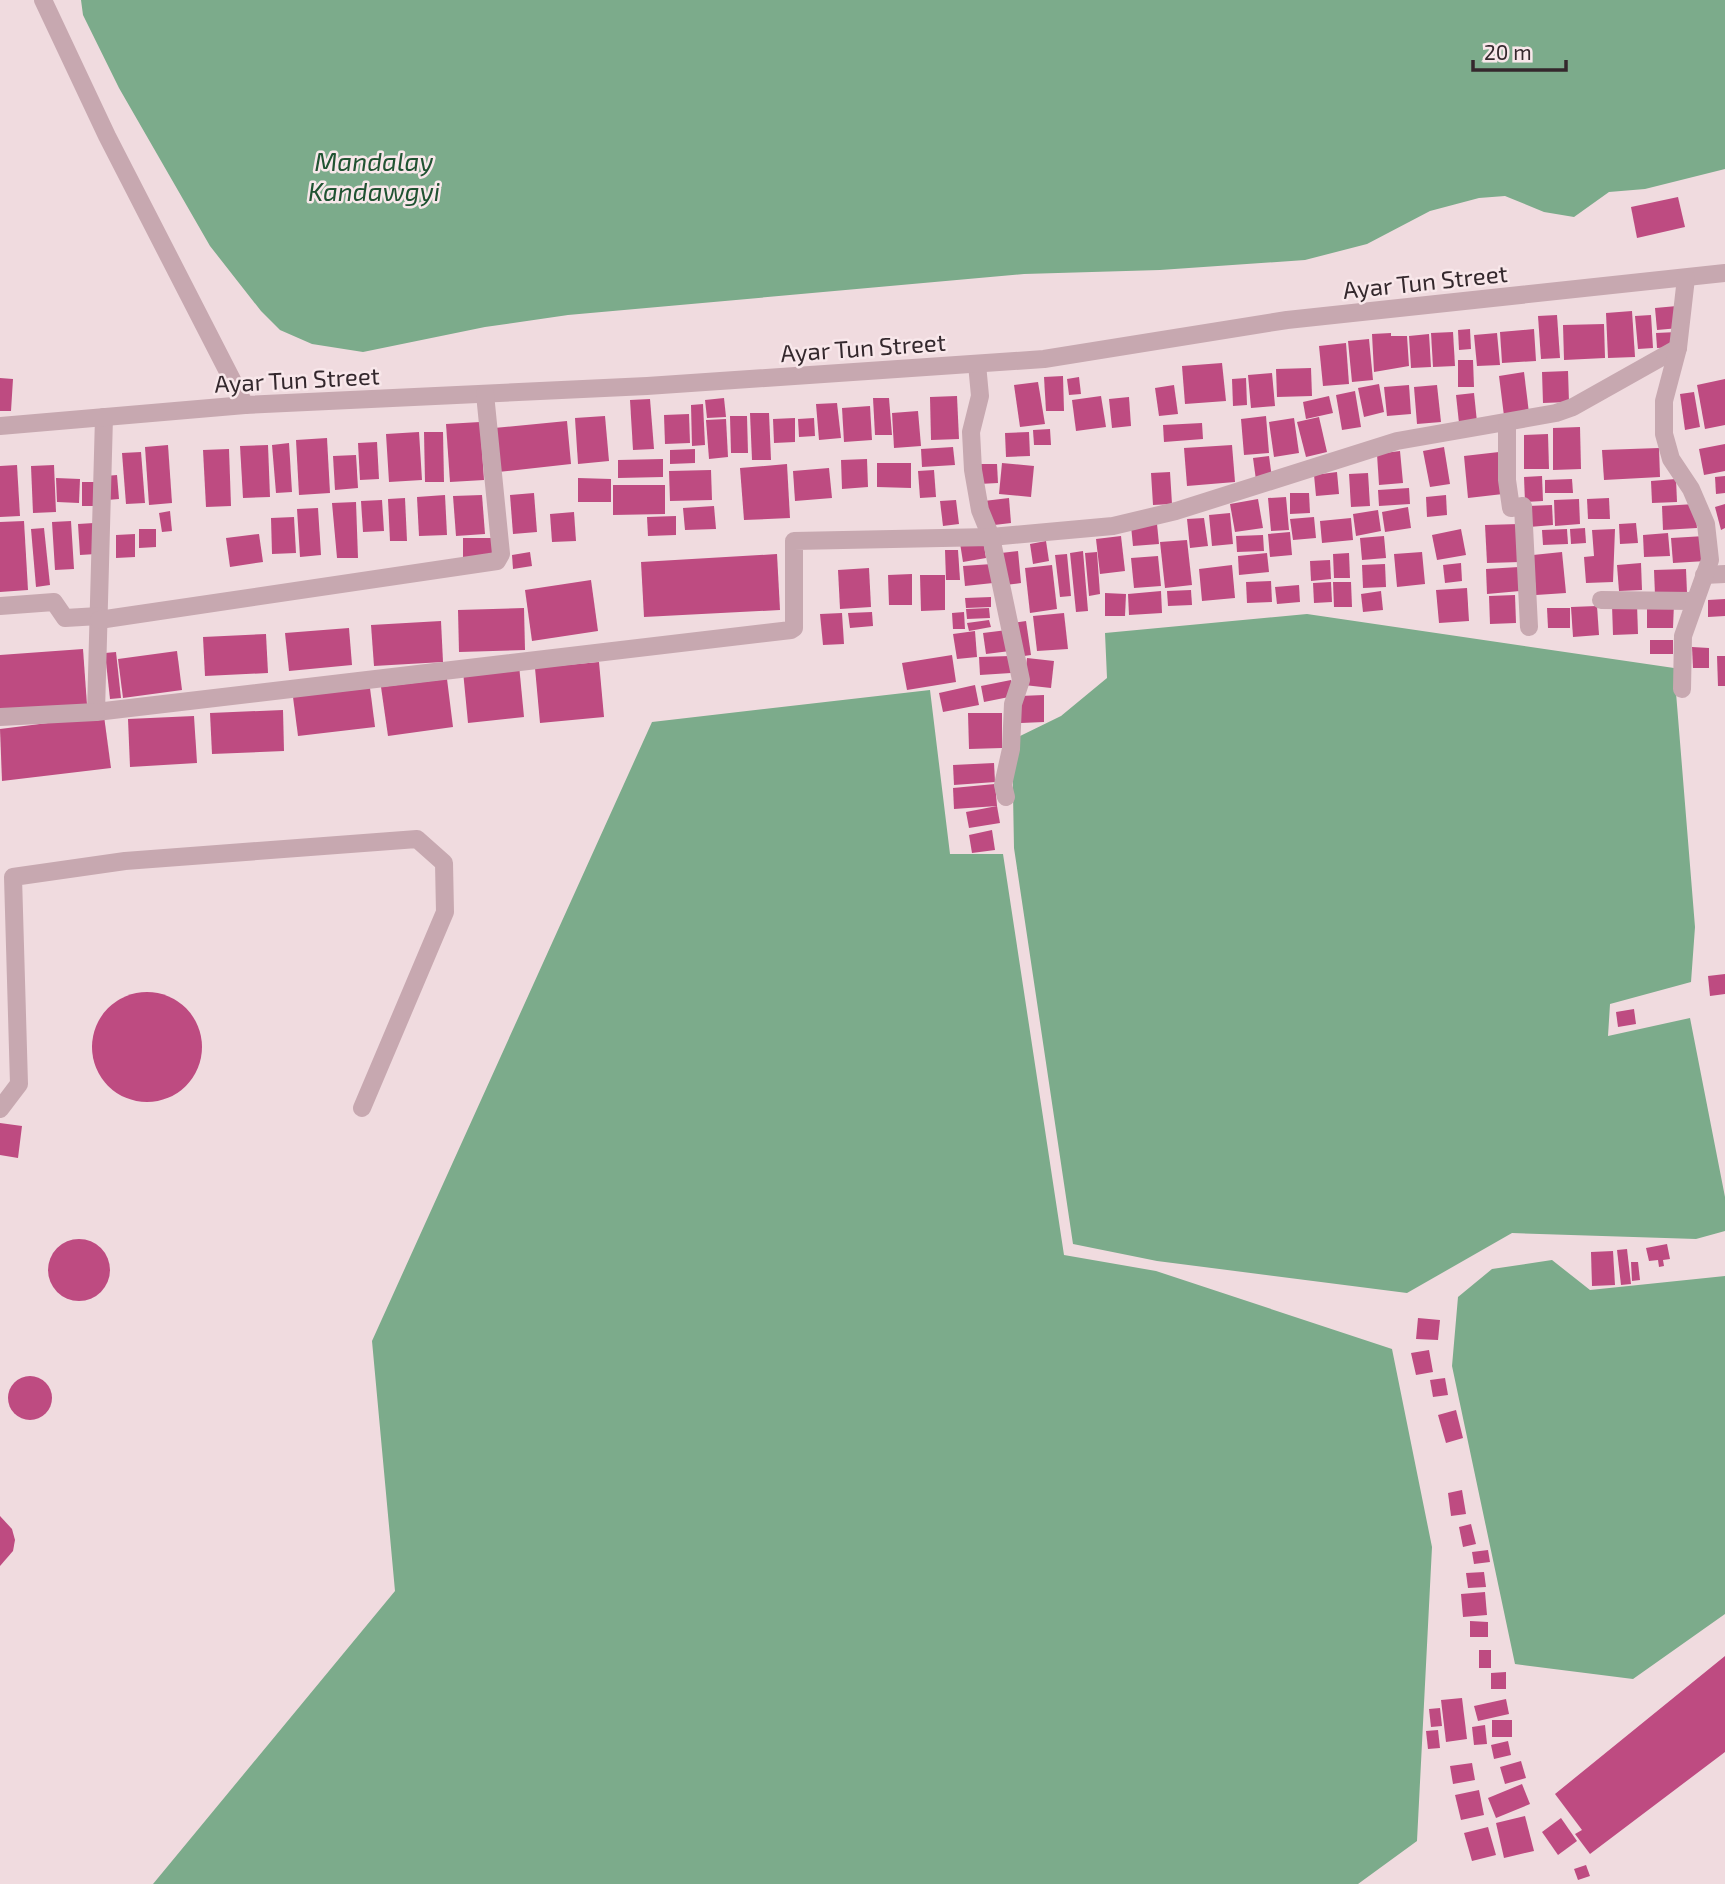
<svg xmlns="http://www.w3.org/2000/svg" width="1725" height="1884" font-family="'Exo 2',sans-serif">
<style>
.water{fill:#7cab8b}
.building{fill:#be4b81}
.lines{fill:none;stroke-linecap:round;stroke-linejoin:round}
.minor{stroke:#c7a8b0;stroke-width:18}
.labels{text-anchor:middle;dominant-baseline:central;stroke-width:5;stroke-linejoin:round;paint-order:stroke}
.street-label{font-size:24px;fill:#34282d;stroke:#f8e7ea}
.water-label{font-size:26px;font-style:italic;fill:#205332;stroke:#f8e7ea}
</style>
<rect width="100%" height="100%" fill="#f0dbdf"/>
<g class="water">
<polygon points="81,0 1725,0 1725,169 1645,189 1609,192 1574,217 1544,212 1505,196 1479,198 1430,211 1367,244 1305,260 1160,270 1024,274 568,315 485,327 363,352 312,344 280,330 261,311 210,246 119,88 83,15"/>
<polygon points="1307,614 1674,668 1695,927 1691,982 1610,1004 1608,1036 1690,1018 1725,1197 1725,1231 1696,1239 1512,1233 1407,1293 1157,1261 1073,1244 1014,848 1012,740 1061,716 1107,678 1105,633"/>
<polygon points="930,690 950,854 1003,854 1064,1255 1156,1271 1392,1349 1432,1547 1417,1841 1358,1884 153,1884 395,1591 372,1341 652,722"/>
<polygon points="1552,1260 1590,1290 1725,1276 1725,1614 1633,1679 1515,1664 1452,1366 1458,1297 1492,1269"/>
</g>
<g class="building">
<polygon points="1678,197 1685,227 1637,238 1631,207"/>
<polygon points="1677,306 1679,328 1657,330 1655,308"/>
<polygon points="1632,311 1635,357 1608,358 1606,313"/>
<polygon points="1557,315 1560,358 1541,359 1538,316"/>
<polygon points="1651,315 1653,348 1638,349 1635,316"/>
<polygon points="1604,324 1605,358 1564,360 1563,325"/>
<polygon points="1470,329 1471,349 1459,350 1458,330"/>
<polygon points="1534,329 1536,361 1502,363 1500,332"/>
<polygon points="1453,332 1455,366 1433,367 1431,333"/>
<polygon points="1677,332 1678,347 1657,348 1656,333"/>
<polygon points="1391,333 1391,336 1407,336 1409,366 1374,372 1372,334"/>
<polygon points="1497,333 1500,365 1477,366 1474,335"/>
<polygon points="1429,334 1431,367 1411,368 1409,336"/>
<polygon points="1369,339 1373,380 1352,382 1348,341"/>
<polygon points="1346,343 1349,384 1323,386 1319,346"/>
<polygon points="1458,360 1473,360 1474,387 1458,387"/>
<polygon points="1222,363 1226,401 1185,404 1182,366"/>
<polygon points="1311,368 1312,396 1277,397 1276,369"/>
<polygon points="1568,371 1569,402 1543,403 1542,372"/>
<polygon points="1524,372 1529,413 1504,416 1499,376"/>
<polygon points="1272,373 1275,406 1251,408 1248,375"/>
<polygon points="1063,376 1064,411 1046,411 1044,377"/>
<polygon points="1079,377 1081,394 1069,395 1067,379"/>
<polygon points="0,378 13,379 11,411 0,411"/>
<polygon points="1246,378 1247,405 1233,406 1232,379"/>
<polygon points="1725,379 1725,425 1705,429 1697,385"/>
<polygon points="1038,382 1045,424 1020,427 1014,385"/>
<polygon points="1379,384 1384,412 1364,417 1358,388"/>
<polygon points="1174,385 1178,414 1159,416 1155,388"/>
<polygon points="1409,385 1411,414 1387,416 1384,387"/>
<polygon points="1437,385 1441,422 1417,424 1414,387"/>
<polygon points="1355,391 1361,427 1342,430 1336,395"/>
<polygon points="1694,392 1700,427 1685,430 1680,394"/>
<polygon points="1474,393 1477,422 1459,423 1456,395"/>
<polygon points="957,396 959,439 931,440 930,397"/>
<polygon points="1101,396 1106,427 1076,431 1072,400"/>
<polygon points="1329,396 1333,413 1306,419 1303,402"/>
<polygon points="1129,397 1131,426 1112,428 1109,399"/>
<polygon points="724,398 726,417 707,418 705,400"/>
<polygon points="873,398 889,398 892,435 875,435"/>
<polygon points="650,399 654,449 633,450 630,400"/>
<polygon points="837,403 841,438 819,440 816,404"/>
<polygon points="703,404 705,445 692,446 691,405"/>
<polygon points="870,406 872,440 844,442 842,408"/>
<polygon points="918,411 921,446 894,448 892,413"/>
<polygon points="750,413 769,413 771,460 752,460"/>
<polygon points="689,414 690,443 665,444 664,415"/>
<polygon points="605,416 609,461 578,464 575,418"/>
<polygon points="730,416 747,416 748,453 731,453"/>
<polygon points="1266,416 1269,453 1244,455 1241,419"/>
<polygon points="1319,417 1327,452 1306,457 1297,422"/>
<polygon points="795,418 795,442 774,443 773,419"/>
<polygon points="814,418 815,436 799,437 798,419"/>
<polygon points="1294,418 1299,453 1274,457 1269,422"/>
<polygon points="726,419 728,457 709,459 706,420"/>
<polygon points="567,421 571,464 498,472 494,428"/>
<polygon points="480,422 484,480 450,482 446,424"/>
<polygon points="1202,423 1203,439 1164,442 1163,425"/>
<polygon points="1580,427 1581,469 1553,470 1553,428"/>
<polygon points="1050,429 1051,445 1034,445 1033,430"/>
<polygon points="419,432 422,480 389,482 386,434"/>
<polygon points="424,432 443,432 444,482 425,482"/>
<polygon points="1029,432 1030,456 1006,457 1005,433"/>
<polygon points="1548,434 1549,469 1524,469 1524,435"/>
<polygon points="327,438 330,493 299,495 296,440"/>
<polygon points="377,442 379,479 360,480 358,443"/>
<polygon points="289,443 292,492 276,493 272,445"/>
<polygon points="1725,444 1725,471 1704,475 1699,449"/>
<polygon points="168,445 172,503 149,505 145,447"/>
<polygon points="268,445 270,497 243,498 240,446"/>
<polygon points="1232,445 1235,482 1187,486 1184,448"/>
<polygon points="953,447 955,465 922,467 921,449"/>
<polygon points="1444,447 1450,484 1430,487 1423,451"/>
<polygon points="1659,448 1660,477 1604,480 1602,450"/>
<polygon points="229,449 231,506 206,507 203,450"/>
<polygon points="695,449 695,463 670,464 670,450"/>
<polygon points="1400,451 1403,483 1379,485 1377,454"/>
<polygon points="141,452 145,503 126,504 122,453"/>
<polygon points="1499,452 1503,494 1468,498 1464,456"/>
<polygon points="356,455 358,488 335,490 333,456"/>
<polygon points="1269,456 1272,478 1256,480 1253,458"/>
<polygon points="663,459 663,477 618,478 618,460"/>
<polygon points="867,459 868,487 842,489 841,460"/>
<polygon points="877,463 911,463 911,488 877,487"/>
<polygon points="1002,463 1034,466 1031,497 999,494"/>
<polygon points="787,464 790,518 744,520 740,468"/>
<polygon points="978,464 997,464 998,483 979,484"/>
<polygon points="17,465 20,516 0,517 0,466"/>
<polygon points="54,465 56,512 33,513 31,466"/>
<polygon points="829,468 832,498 795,501 793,471"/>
<polygon points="711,470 712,500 670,501 669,471"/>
<polygon points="934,470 936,497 920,498 918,471"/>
<polygon points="1170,472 1172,504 1153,505 1151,473"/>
<polygon points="1337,472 1339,494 1316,496 1314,475"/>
<polygon points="1368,473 1370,506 1351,507 1349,474"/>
<polygon points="117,475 119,499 107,500 105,476"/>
<polygon points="1542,476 1543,501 1525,502 1524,477"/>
<polygon points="1725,476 1725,493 1716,494 1715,477"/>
<polygon points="56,478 80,479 79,503 57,502"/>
<polygon points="578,478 611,479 611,502 578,502"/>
<polygon points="1572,479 1573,493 1545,493 1545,480"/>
<polygon points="1676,479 1677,502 1652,503 1651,481"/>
<rect x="82" y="482" width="18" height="24"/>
<polygon points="613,485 665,485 665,514 613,515"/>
<polygon points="1409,488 1410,504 1379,506 1378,490"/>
<polygon points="534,493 537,532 513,534 510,495"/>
<polygon points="1290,493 1309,493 1310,513 1290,514"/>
<polygon points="445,495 447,535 419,536 417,497"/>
<polygon points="482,495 485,534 456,536 453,496"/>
<polygon points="1446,495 1447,515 1427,517 1426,497"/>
<polygon points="1286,497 1289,530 1271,531 1268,498"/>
<polygon points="405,498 407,541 390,541 388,499"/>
<polygon points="1009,498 1011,523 986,526 984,501"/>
<polygon points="1609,498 1610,519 1588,519 1587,499"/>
<polygon points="1258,499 1263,528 1235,532 1230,504"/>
<polygon points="1579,499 1580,524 1555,526 1554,500"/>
<polygon points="382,500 384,531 363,532 361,501"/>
<polygon points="956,500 959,524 943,526 940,501"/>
<polygon points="356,502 358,558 337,558 332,503"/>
<polygon points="1695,504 1697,528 1663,530 1662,506"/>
<polygon points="1725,504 1725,528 1721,530 1715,507"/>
<polygon points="1552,505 1553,525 1529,527 1528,506"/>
<polygon points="714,506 716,529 685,530 683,508"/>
<polygon points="1408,507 1411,528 1385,532 1382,512"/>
<polygon points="318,508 321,555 300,557 297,509"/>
<polygon points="1378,510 1381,531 1356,536 1353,514"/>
<polygon points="170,511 172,531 162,532 159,513"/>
<polygon points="574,512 576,541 552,542 550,514"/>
<polygon points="1230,513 1233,544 1212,546 1209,515"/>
<polygon points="676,516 676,535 648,536 647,517"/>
<polygon points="294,517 296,553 272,554 271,518"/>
<polygon points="1314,517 1316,538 1293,540 1290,519"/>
<polygon points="1204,518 1208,546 1190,548 1187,519"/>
<polygon points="1351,518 1353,540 1322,543 1320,521"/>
<polygon points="24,521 28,590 0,592 0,522"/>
<polygon points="71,521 74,569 55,570 52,522"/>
<polygon points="94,523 96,554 80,555 78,524"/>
<polygon points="1636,523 1638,543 1620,544 1619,524"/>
<polygon points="1157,524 1159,544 1133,546 1131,526"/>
<polygon points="1519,524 1520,562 1487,563 1485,525"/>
<polygon points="44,528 50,585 36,587 31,529"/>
<polygon points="1585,528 1586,543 1571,544 1570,529"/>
<polygon points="139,529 156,529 156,547 139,548"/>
<polygon points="1461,529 1466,555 1437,560 1432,535"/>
<polygon points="1567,529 1568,544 1543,545 1542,530"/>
<polygon points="1615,529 1613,582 1586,583 1584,557 1594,556 1592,530"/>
<polygon points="1290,532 1292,555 1270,557 1268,534"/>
<polygon points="1668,533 1670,556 1644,557 1643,535"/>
<polygon points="135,534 135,557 116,558 116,535"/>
<polygon points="259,534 263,562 230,567 226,538"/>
<polygon points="1263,535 1264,551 1237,552 1236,536"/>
<polygon points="1121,536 1125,571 1100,574 1096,539"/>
<polygon points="1384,536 1386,558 1362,560 1360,538"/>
<polygon points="1705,536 1706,561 1673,563 1671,538"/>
<rect x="463" y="538" width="30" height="20"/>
<polygon points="983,539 986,558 963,562 960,543"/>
<polygon points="1187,540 1192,585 1165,588 1160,542"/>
<polygon points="1046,541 1049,561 1033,564 1030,544"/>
<polygon points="945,550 958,550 960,580 946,580"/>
<polygon points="1018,551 1021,583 1005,585 1001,553"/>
<polygon points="1083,551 1088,611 1076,612 1070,553"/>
<polygon points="530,552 532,566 513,569 512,555"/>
<polygon points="1097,552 1100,594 1089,596 1085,553"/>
<polygon points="1422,552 1425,584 1397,587 1394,554"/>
<polygon points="1562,552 1566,593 1536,595 1533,555"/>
<polygon points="1267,553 1269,572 1239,575 1238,556"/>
<polygon points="1349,553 1350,578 1334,578 1333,554"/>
<polygon points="777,554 780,610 644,617 641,562"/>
<polygon points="1067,554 1071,596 1060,597 1055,555"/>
<polygon points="1158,556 1161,586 1134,588 1131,558"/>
<polygon points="1330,560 1331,579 1311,581 1310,561"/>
<polygon points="1461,563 1462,581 1445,583 1443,565"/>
<polygon points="1641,563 1642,590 1619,591 1617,565"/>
<polygon points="992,564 993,583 965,586 963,566"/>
<polygon points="1385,564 1386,587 1363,588 1362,565"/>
<polygon points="1052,565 1057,609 1030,613 1025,568"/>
<polygon points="1232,565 1235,598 1202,601 1199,569"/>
<polygon points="1519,567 1520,591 1487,594 1486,569"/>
<polygon points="869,568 871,607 840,609 838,570"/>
<polygon points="1686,569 1687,593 1655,595 1654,570"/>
<polygon points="912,574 912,605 889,605 888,575"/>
<polygon points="920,575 945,575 945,610 921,611"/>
<polygon points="591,580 598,631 532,641 525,590"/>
<polygon points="1271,581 1272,602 1247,603 1246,582"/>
<polygon points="1331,582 1332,602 1314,603 1313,583"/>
<polygon points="1333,582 1351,582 1352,607 1334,607"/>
<polygon points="1299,585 1300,602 1277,604 1275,587"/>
<polygon points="1467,588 1469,621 1439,623 1436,590"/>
<polygon points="1191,590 1192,605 1168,606 1167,591"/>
<polygon points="1161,591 1162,613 1129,615 1128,594"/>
<polygon points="1381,591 1383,610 1363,612 1361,594"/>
<polygon points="1105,593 1126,594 1125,616 1105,616"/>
<polygon points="1515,595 1516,623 1490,624 1489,596"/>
<polygon points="991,597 991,607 966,608 965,598"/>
<polygon points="1725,599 1725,616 1708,617 1708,600"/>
<polygon points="1647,603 1674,603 1673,628 1647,628"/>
<polygon points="1637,604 1638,634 1613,635 1612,605"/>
<polygon points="1597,606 1599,635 1573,637 1571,607"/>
<polygon points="524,608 525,650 459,652 458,610"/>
<polygon points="989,608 990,618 967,619 966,609"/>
<polygon points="1547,608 1570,608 1570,628 1548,628"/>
<polygon points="872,612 873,626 850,628 848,613"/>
<polygon points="964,612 965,629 953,629 952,613"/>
<polygon points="842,613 844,644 823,645 820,614"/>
<polygon points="1064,613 1068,649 1037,651 1033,616"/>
<polygon points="989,620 991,627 969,631 967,623"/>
<polygon points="441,621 443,662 374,666 371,625"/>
<polygon points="1026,621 1031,655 1017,657 1012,623"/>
<polygon points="349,628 352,665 289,671 285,633"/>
<polygon points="1007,630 1010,651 986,654 983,633"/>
<polygon points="975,631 977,657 957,659 953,634"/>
<polygon points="266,634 268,673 205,676 203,637"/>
<rect x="1650" y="640" width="23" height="14"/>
<polygon points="1692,647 1709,648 1709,668 1693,668"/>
<polygon points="83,649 87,705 0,711 0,655"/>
<polygon points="177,651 182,690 123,698 118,659"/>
<polygon points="116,652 121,698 110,699 105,653"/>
<polygon points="952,655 956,682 907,690 902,663"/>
<polygon points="1010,656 1011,673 980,675 979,657"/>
<polygon points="1717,656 1725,656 1725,686 1718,686"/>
<polygon points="1027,658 1054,661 1051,688 1024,685"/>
<polygon points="599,662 604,717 540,723 535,668"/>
<polygon points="519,665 524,717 468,723 463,671"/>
<polygon points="447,679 453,727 388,736 381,687"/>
<polygon points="1011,680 1014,696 984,702 981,686"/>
<polygon points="975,685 979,705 943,712 939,693"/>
<polygon points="370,688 375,727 298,736 293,697"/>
<polygon points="1044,695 1044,722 1021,723 1020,696"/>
<polygon points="283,710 284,751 212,754 210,713"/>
<polygon points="968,713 1002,713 1002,748 969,749"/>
<polygon points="104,716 111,768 2,781 0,729"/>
<polygon points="194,716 197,763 130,767 128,719"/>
<polygon points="994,763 995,782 954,785 953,765"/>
<polygon points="995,784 997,806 954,809 953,788"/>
<polygon points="997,806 1000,823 969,828 966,812"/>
<polygon points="992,830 995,850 972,853 969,835"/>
<polygon points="1725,974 1725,994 1710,996 1708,976"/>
<circle cx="147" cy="1047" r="55"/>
<polygon points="1634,1009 1636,1024 1618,1027 1616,1012"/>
<polygon points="0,1123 22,1126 18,1158 0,1155"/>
<circle cx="79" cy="1270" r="31"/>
<polygon points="1667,1244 1670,1259 1663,1260 1664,1266 1659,1267 1658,1260 1649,1261 1646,1248"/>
<polygon points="1627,1249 1631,1284 1621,1285 1617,1250"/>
<polygon points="1613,1251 1615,1285 1592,1286 1591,1252"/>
<polygon points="1631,1262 1638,1262 1640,1280 1632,1281"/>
<polygon points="1418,1318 1440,1320 1438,1340 1416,1339"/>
<polygon points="1429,1350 1433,1372 1416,1375 1411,1353"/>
<circle cx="30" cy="1398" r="22"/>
<polygon points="1445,1378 1448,1395 1433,1397 1430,1380"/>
<polygon points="1456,1410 1463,1438 1446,1443 1438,1415"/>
<polygon points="1462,1490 1466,1514 1451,1516 1448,1493"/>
<polygon points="0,1516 12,1529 15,1540 13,1551 0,1566"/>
<polygon points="1471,1524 1476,1544 1463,1547 1459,1527"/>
<polygon points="1488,1550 1490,1562 1474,1564 1472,1552"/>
<polygon points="1484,1572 1486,1587 1468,1588 1466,1573"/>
<polygon points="1485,1592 1487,1615 1463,1617 1461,1594"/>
<polygon points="1470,1621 1488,1622 1488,1637 1470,1637"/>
<rect x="1479" y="1650" width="12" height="18"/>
<polygon points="1725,1656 1725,1752 1590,1854 1575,1834 1582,1830 1555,1794"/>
<polygon points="1506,1672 1506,1689 1491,1689 1491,1673"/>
<polygon points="1462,1698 1467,1739 1446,1742 1441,1700"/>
<polygon points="1506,1699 1509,1714 1478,1721 1474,1706"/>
<polygon points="1440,1708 1442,1726 1431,1727 1429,1709"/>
<rect x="1492" y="1720" width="20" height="17"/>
<polygon points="1485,1725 1487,1744 1474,1745 1472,1727"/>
<polygon points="1438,1730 1440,1748 1428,1749 1426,1731"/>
<polygon points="1508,1741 1511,1755 1494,1759 1491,1745"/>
<polygon points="1521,1761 1526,1778 1505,1784 1500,1767"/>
<polygon points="1472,1763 1475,1780 1453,1784 1450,1766"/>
<polygon points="1522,1784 1530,1804 1496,1818 1488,1798"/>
<polygon points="1479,1790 1484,1815 1461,1820 1455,1795"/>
<polygon points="1525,1816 1534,1851 1504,1858 1496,1823"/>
<polygon points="1561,1818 1577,1841 1558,1855 1542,1832"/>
<polygon points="1488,1827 1496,1855 1472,1861 1464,1833"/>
<polygon points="1586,1865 1590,1876 1578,1880 1574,1869"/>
</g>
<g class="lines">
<g class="minor">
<polyline points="43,0 107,136 245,405"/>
<polyline points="977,364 980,396 971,432 973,470 980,510 991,537 1113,526 1176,511 1397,441 1556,413 1573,407 1678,348"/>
<polyline points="104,417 96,712 791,630 794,628 794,541 991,537 1021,680 1013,704 1011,749 1003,785 1006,797"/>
<polyline points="1507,424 1507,480 1511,508 1523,506 1529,627"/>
<polyline points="0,426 245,405 647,386 1044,359 1287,320 1725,273"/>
<polyline points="1704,575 1725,574"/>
<polyline points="1601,600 1694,601"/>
<polyline points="0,606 54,602 65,618 99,616"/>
<polyline points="99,620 497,561 501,554 485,394"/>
<polyline points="1682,689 1683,636 1710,560 1706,524 1691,489 1671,459 1664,434 1664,401 1678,348 1686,278"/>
<polyline points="0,717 96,712"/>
<polyline points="0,1109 19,1084 13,877 125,861 417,839 444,863 445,912 362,1108"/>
</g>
</g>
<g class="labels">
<g class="street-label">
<text transform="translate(1425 281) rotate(-6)">Ayar Tun Street</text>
<text transform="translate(863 347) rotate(-4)">Ayar Tun Street</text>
<text transform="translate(297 379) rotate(-3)">Ayar Tun Street</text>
</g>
<g class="water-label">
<text x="374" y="160">Mandalay<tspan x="374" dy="30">Kandawgyi</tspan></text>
</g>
</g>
<path d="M1473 60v10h93v-10" fill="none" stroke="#34282d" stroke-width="3.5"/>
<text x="1484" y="60" font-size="21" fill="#34282d" stroke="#f8e7ea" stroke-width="5" paint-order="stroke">20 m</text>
</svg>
